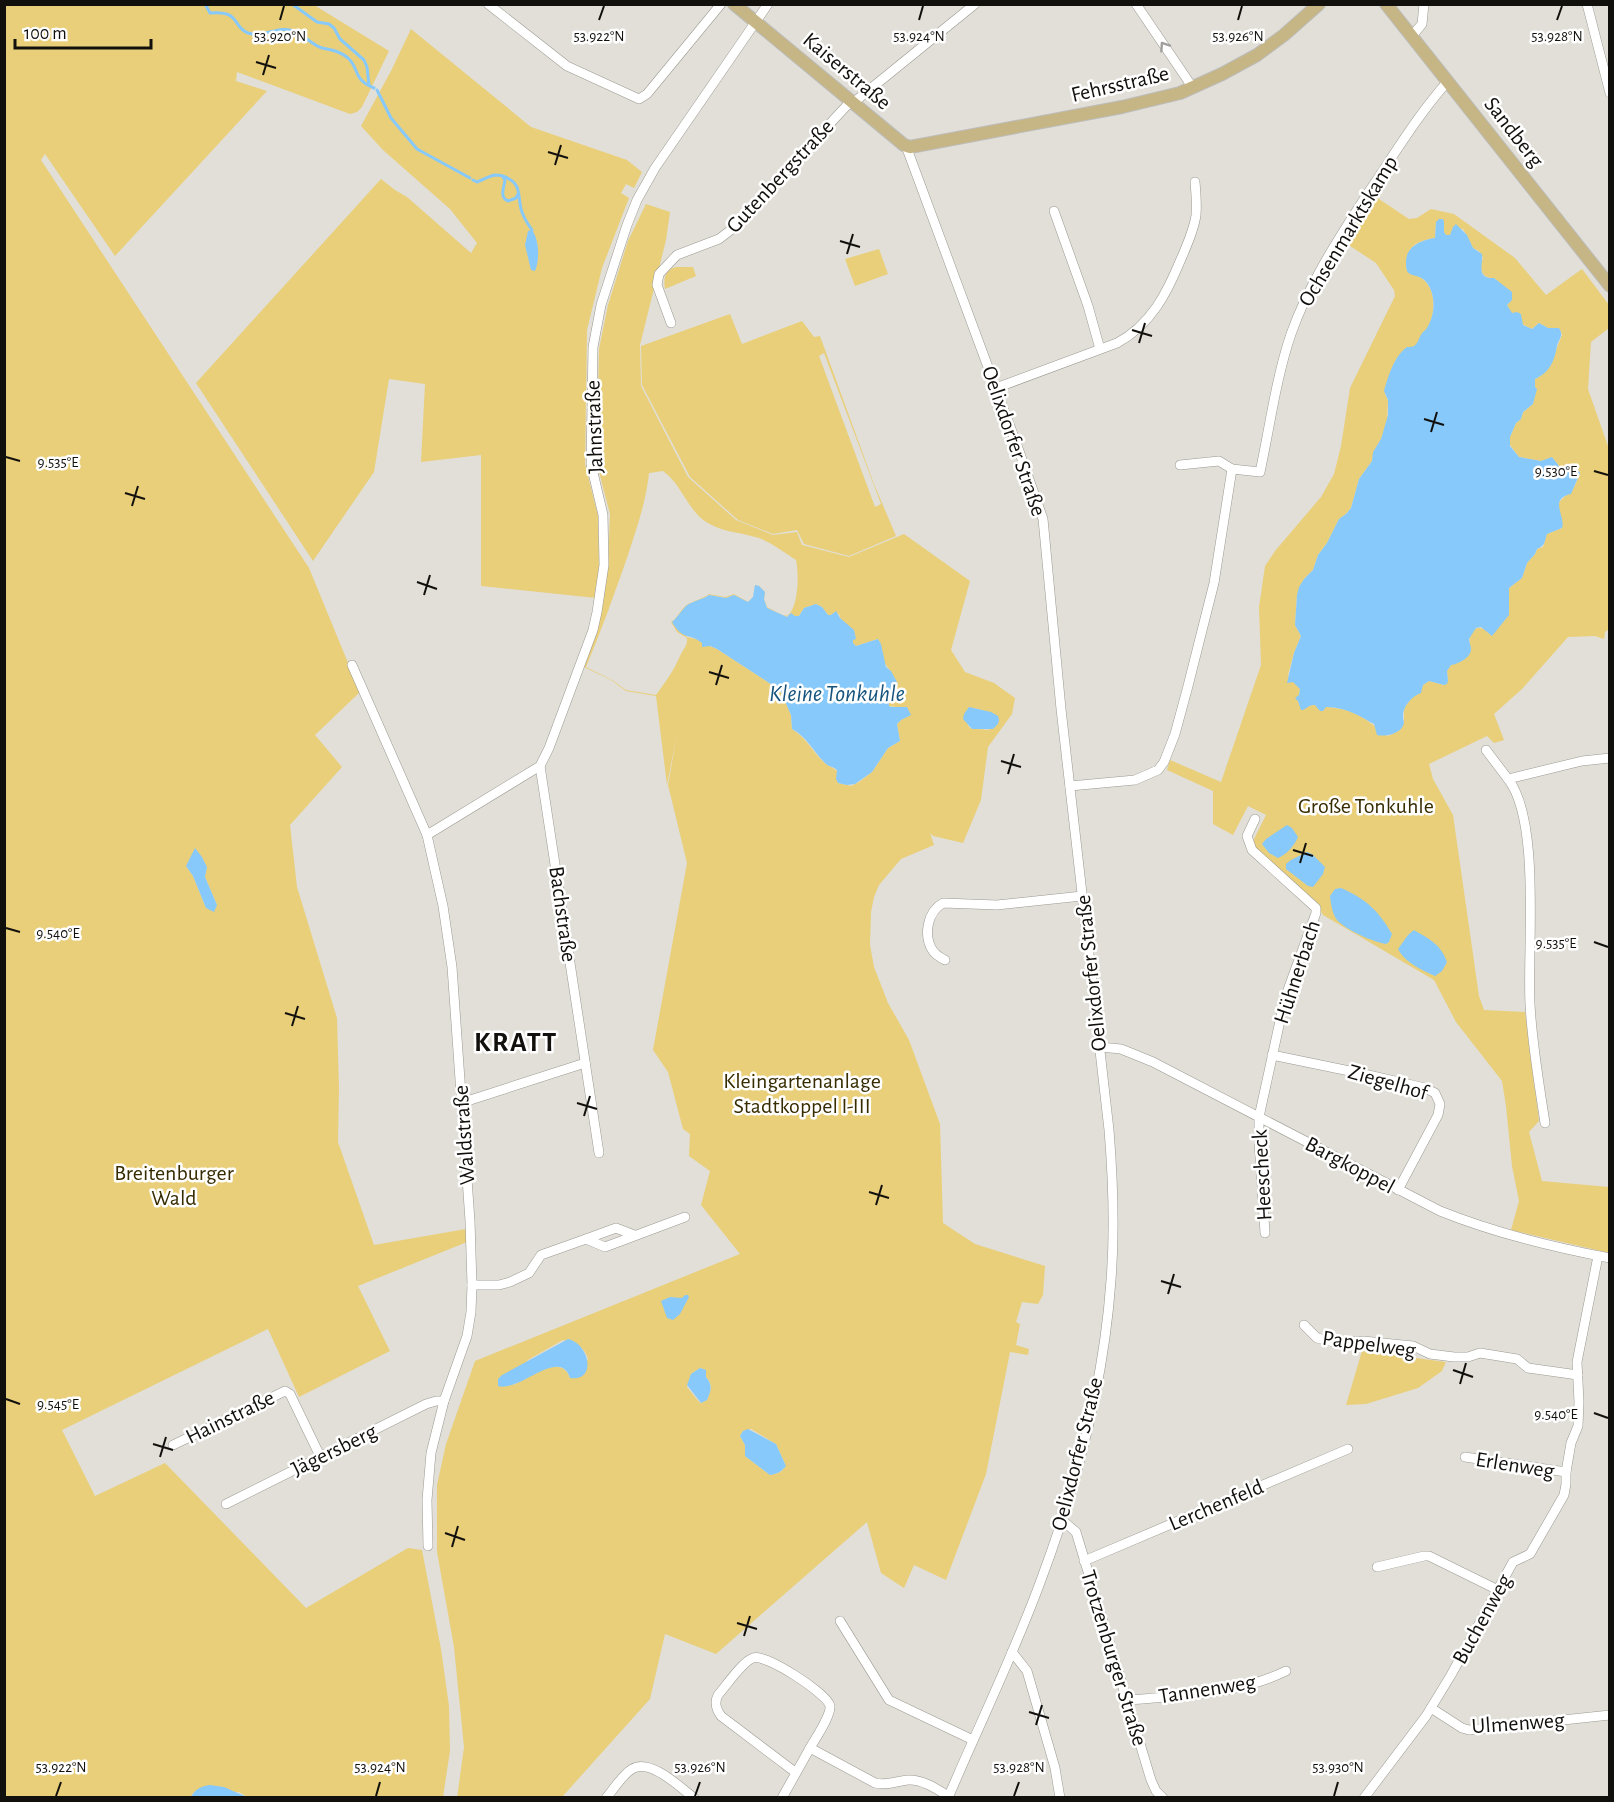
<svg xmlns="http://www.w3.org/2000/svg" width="1614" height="1802" font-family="'Alegreya Sans',sans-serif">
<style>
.green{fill:#e9cf79;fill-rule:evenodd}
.water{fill:#88c9fb}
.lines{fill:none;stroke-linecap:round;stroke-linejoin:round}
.stream{stroke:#88c9fb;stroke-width:3}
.minor-casing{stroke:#9b9991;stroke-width:10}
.major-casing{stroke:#bcbcbb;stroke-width:14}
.minor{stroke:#fff;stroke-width:9}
.major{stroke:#c6b585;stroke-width:12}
.oneway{stroke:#a09f9e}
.ticks{fill:none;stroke:#11100d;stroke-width:2}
.labels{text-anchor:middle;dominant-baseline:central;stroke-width:5;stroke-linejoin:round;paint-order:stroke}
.street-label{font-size:22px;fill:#11100d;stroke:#fff}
.park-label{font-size:22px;fill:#372c00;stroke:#fff}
.water-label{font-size:24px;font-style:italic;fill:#16547d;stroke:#fff}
.district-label{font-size:28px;font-weight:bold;letter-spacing:1.5px;fill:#11100d;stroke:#fff}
.ticks-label{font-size:15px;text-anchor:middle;fill:#11100d;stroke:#fff;stroke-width:5;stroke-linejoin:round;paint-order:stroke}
</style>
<rect width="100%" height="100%" fill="#e1dfd7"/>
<g class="green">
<path d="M5,5H314L389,51L362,107L357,112L350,114L237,72L236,81L267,91L115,256L45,154L41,160L309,568L360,692L315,735L342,767L290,825L297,887L337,1018L339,1088L338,1142L374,1245L466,1229L467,1242L358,1286L390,1351L299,1397L268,1329L62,1430L95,1496L165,1463L306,1608L408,1548L422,1550L441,1649L449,1706L450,1751L443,1797H247L239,1792L193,1793L191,1797L5,1798ZM186,866L205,877L217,905L206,908L193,876Z"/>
<polygon points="411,29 531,127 627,160 642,172 634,188 626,184 621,193 629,198 602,268 587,330 585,464 598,516 599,565 596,598 481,586 481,455 421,462 425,384 389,379 374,472 313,561 196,383 381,179 395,190 407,197 471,253 477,243 450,209 383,150 361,126 391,71"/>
<path d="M1376,197L1409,219L1417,218L1431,209L1454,214L1515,258L1546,295L1582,269L1609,305V328L1591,342L1588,389L1609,449V629L1605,632L1604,639L1595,636L1568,637L1523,688L1494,714L1504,740L1494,743L1487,736L1429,764L1433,779L1453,815L1479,996L1484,1010L1525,1012L1539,1121L1529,1132L1542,1181L1609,1187V1253L1511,1230L1519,1201L1512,1166L1506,1106L1502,1081L1456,1022L1434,980L1323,915L1315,903L1254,848L1253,841L1266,815L1248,806L1233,835L1213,824V791L1167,770L1170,760L1221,782L1261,665L1259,607L1265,566L1275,551L1321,497L1334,474L1341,446L1350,388L1395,296L1394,290L1376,263L1344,242ZM1436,222H1444V232L1446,235H1450L1453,230L1463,229L1473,248L1479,251L1483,258C1478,268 1482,279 1494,278L1500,283L1509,302L1507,305C1511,316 1521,325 1532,329L1539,323L1548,328H1559L1562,335C1555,350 1551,372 1535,379L1533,404L1523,412L1521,419L1516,423L1510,437V445L1519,457L1541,461L1552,458L1559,466L1577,469L1580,472C1578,478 1575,487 1572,490C1567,496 1557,500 1558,509C1558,515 1561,520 1562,528L1547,534L1543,547L1537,549L1535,554L1527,563L1522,578L1509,588L1508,615L1486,630C1471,622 1467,639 1471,650L1451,665L1447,671L1448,681L1444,685L1429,681L1423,685L1405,706L1404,711V721L1400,730L1388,736C1366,720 1356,708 1325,707L1323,711L1315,705L1300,706L1298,701L1300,689L1288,675L1294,653L1301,636L1295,625L1297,595L1304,579L1313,570L1318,555L1327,543L1339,519L1346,514L1351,508L1359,479L1372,461L1374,452L1381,439L1387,423L1388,400L1385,394V388L1389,379L1412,348L1416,346C1420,338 1425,333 1429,326C1435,313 1436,292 1425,281C1419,275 1412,275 1406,269C1406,247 1415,241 1435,238Z"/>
<path d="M646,204L670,212L666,240L640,345L641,386L688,477L736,520L773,535L797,532L802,545L849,557L904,534L970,581L951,650L965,672L994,683L1015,698L1012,714L988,747L981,800L963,843L933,836L930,833L934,845L901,859L879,885L874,897L871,912L870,945L874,967L888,1003L909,1040L940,1124L943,1223L975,1244L1045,1266L1043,1295L1038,1304L1022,1302L1016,1322L1020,1324L1016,1345L1029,1349L1028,1355L1010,1352L986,1474L946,1580L914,1565L904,1588L881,1573L867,1522L716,1654L665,1634L650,1699L562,1797L457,1798L464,1747L454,1647L437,1552V1485L446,1444L475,1361L740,1254L701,1205L710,1171L689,1156L690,1134L683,1129L668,1072L653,1050L687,863L668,785L677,734L667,785L656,696L626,691L611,680L584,667L601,611L608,565L610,514L597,464L599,349L608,305L628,241ZM663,471C680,483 686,505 702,519C718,532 740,532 759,538C772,543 785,553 796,560C799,574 799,609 786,617L767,607L764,599L765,592L759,586L755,585L753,597L748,602L734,594L725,597L709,594C702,599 696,600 690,603C681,607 679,617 671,622L677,632L687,638C688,646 683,649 680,656C673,672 666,681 656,695L626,690L612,680L586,667C601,631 614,595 627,558C636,530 646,503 649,473ZM755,586L764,592L763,599L767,608C783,616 782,616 799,616L804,608L816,604L822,607L828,615L839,614L840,618L851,629L853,643L856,646L878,639C882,650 882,664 891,671L892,692L888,699L889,706L897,707L910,715L901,720L897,724L900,741L888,748L872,772L859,782L851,786L838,783L837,771C833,767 829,767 825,763C813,753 807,738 792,729L791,715L780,690L717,649L702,643L700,640L687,637L673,622L692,602H697L709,595L726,598L734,595L748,603L753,597ZM975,708L995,714L996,726L988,730L970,728L968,725ZM563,1340C576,1343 584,1346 588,1359L570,1378C561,1352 529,1378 513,1385L528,1360ZM700,1368L706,1370V1377C714,1385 710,1391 707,1400L700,1403L687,1387L691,1374ZM751,1429L776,1444L785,1464C785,1472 776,1474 770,1475L745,1456V1445L740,1436L743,1431Z"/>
<polygon points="879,249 888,274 855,286 845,259"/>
<path d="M676,267H693L696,276L665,289C663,278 665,270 676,267Z"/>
<path d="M730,314L742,344L802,321L814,337L820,336L874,484L896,536L849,556L804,544L797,530L773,534L738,520L690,477L642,385L641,346ZM824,353L881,504L875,507L819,356Z"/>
<polygon points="1362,1351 1446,1362 1442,1371 1418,1388 1366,1404 1346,1405"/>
</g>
<g class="water">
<path d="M1439,219H1443L1444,222V232L1446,235H1450L1453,227L1456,224L1467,235L1473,248L1482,254C1483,264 1476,279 1494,278L1512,292V300L1507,305L1512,313L1517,312L1521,314L1523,325L1532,329L1539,323L1548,328H1559C1564,336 1559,338 1557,346C1554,362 1550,372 1535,379V387L1537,389L1533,404L1523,412L1521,419L1516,423L1510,437V446L1519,457L1541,461L1552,457L1559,466C1568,467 1574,464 1580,473L1571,494C1548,499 1566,516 1562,528L1547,534C1544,542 1546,545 1537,549L1535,554L1527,563L1522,578L1509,588V615L1492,636L1481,627L1476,628L1469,639C1469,642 1471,646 1471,649C1471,658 1458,664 1451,665L1447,671L1448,681L1447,684L1444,685L1429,681L1423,685L1421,693C1412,696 1403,706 1403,716C1403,722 1405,720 1403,726C1399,734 1385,737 1377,735L1374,724C1356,714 1347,708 1326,707L1323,711H1320L1315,705C1309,704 1306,710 1301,710L1298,701L1295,698L1299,695L1300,689L1293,682L1287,683L1294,653L1301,636L1295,625L1297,595L1299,587L1304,579L1313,570L1318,555L1327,543L1339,519L1346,514L1351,508L1359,479L1372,461L1373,452L1381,439L1388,415V400L1384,391C1388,377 1394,356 1407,347C1418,348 1417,341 1422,333C1424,331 1427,329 1428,326C1436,313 1436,289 1423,279C1418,275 1409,276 1407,271C1406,268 1406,264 1406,262C1406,246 1422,240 1435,238L1436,222Z"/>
<path d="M532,230C539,239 540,260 535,271L531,270L525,245L528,231Z"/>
<path d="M755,585L759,586L765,592L764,599L767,608L787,617L791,613L795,616H799L804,608L816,604L822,607L828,615H831L836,611L840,618L854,630L856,639L853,640V643L856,646L878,639L881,644L886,667L891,671L898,684L888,699L889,706L891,707H907L911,715L901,720L897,724L900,741L888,748L872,772L855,784L847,785L838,783L836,779L837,770C833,766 828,767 824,762C813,751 807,737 792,729L791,715L780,690L717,649L710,646L702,647V643C689,632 684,642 672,622C678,617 681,611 686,606C692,601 702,600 709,595L726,598L734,595L748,602L753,597Z"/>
<polygon points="969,707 991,712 998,716 999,720 998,724 993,729 972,729 963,719 964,714"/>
<path d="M1287,825L1292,828L1298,837C1295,845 1286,855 1278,858L1269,853L1262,844L1266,839Z"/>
<polygon points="195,848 202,857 207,867 205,877 217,905 214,912 206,908 193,876 186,866"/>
<polygon points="1307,852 1312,854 1325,867 1323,874 1313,887 1308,886 1286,869 1286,864 1291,860"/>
<path d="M1341,888C1366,899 1378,910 1392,934L1389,942L1386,944C1373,942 1346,930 1337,920C1332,913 1331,904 1330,896L1335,889Z"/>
<path d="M1414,930C1429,939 1441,944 1447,962L1442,971L1435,976C1422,970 1405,963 1398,949L1408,935Z"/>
<polygon points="685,1295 688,1295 689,1297 680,1314 673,1320 667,1318 661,1301 670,1297 682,1298"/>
<path d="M568,1339C590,1344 597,1382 570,1378C560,1346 519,1393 498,1386V1379L502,1375Z"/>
<path d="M700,1368L706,1370V1377C713,1385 711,1391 707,1400L701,1403L687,1385L691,1374Z"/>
<path d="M748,1429L776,1444L785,1464L786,1466C781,1472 777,1474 770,1475L745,1456V1445L740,1436L743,1431Z"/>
<path d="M210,1785L224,1787L247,1797H191C195,1789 201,1786 210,1785Z"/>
</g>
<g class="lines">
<g class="stream">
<path d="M205,4L210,13C241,10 232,27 248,33C264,38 279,25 294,31C304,35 312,45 322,48C331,50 340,51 348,58C360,69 352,79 374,88"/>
<polyline points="292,4 317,22 329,24 334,28 340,39 364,60 367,67 369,85"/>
<polyline points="377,90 391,118 417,149 470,178"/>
<path d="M503,177L505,180C504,188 499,197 508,201L516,198L518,194"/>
<path d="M473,180L477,182C483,180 489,176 495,175C500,175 505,176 509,179C521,185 518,197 521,209C523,217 527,223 532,230"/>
</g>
<g class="minor-casing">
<g id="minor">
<polyline points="488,4 567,66 639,99 647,94 721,4"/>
<polyline points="1136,4 1193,88"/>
<polyline points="1587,4 1610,93"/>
<polyline points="1412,36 1422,24 1424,4"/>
<polyline points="853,103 975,4"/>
<path d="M906,146L1018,448L1043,519L1061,709L1109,1130C1113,1179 1115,1230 1111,1280C1104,1382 1077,1484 1041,1580C1014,1654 979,1725 948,1798"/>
<polyline points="1054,211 1088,306 1100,349"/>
<polyline points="671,323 657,285 659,274 677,255 719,239 732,229 851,101"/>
<path d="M996,388L1117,343C1151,325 1167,293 1181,259C1187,245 1194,230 1196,215C1197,204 1196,193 1195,182"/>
<polyline points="1180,465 1219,461 1232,469"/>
<polyline points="352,665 427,835 443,906 452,967 470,1221 472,1285 471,1312 467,1336 444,1401 431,1453 427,1500 428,1546"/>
<polyline points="1486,750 1508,779"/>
<polyline points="540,766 599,1153"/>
<path d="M1070,786L1135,780L1158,770L1164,762L1175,734L1188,686L1214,583L1232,469L1260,472C1270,426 1276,378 1291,334C1309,283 1339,238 1368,193C1394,155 1417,116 1448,81"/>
<polyline points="1255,819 1247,836 1252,850 1316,908 1316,913 1285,998 1259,1117 1259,1141 1265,1233"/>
<polyline points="427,835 540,766 549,748 593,630 597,612 604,565 603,515 591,464 593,347 601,305 627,225 637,200 655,168 768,4"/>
<path d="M945,960C941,958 936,955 933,951C923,936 927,912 943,903L997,905L1082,896"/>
<path d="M1100,1047L1121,1049L1153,1062L1440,1211C1495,1233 1551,1247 1610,1258"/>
<polyline points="1272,1055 1364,1074 1425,1088 1435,1093 1440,1104 1438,1115 1398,1190"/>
<polyline points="461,1103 585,1063"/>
<path d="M1545,1123C1539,1083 1532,1044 1530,1004C1527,950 1541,821 1508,779L1582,761L1610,758"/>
<polyline points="586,1239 616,1228 634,1235"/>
<polyline points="472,1285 499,1285 510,1282 529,1273 541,1255 586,1239 605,1247 685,1217"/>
<polyline points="1304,1325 1317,1338 1338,1343 1363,1341 1413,1346 1430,1354 1454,1357 1468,1357 1480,1353 1517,1359 1528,1368 1578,1375"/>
<polyline points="173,1445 285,1391 290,1394 320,1456"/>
<polyline points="1465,1457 1566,1472"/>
<polyline points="226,1504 426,1404 436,1401 444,1401"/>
<polyline points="1062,1520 1076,1532 1151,1780 1156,1791 1163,1798"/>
<polyline points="1084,1561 1348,1449"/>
<polyline points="1377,1567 1424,1556 1429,1556 1498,1590"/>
<polyline points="840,1621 889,1700 973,1740"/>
<polyline points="1012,1652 1027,1671 1055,1768 1060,1798"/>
<path d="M1126,1700C1180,1696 1236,1695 1286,1671"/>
<polyline points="1431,1708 1462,1728 1469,1730 1610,1715"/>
<path d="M795,1772L721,1716C716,1709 714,1703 718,1695C726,1686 743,1661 753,1658C765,1653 828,1694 830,1706C831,1716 815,1739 810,1748"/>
<path d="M606,1798C614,1789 622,1775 632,1769C650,1758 680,1787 694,1798"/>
<path d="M782,1798L810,1748L875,1783C888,1786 896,1781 908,1780C922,1779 937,1789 948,1796"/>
<polyline points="1364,1798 1426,1716 1451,1675 1513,1562 1530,1554 1564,1495 1566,1484 1566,1472 1571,1443 1578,1426 1579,1402 1577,1362 1598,1256"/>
</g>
</g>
<g class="major-casing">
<g id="major">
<polyline points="734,4 904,145 910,147 1122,107 1180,93 1222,74 1257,55 1284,35 1319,4"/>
<polyline points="1386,4 1610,286"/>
</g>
</g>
<use href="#minor" class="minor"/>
<use href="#major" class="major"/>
</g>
<defs><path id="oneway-chevron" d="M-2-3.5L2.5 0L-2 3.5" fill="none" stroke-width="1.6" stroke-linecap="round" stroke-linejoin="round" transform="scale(1.5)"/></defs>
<use class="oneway" href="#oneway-chevron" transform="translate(1164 46) rotate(-124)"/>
<path class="ticks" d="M280,20L284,6M599,20L604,6M919,20L923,6M1238,20L1242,6M1557,20L1562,6M256,62L276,68M263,75L269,55M548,152L568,158M555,165L561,145M840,241L860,247M847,254L853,234M1132,330L1152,336M1139,343L1145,323M1424,419L1444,425M1431,432L1437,412M6,457L20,461M1594,471L1608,475M125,493L145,499M132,506L138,486M417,582L437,589M424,595L430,575M709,672L729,678M716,685L722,665M1001,761L1021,767M1008,774L1014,754M1293,850L1313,856M1300,863L1306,843M6,928L20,932M1594,942L1608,947M285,1013L305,1019M292,1026L298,1006M577,1103L597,1109M584,1116L590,1096M869,1192L889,1198M876,1205L882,1185M1161,1281L1181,1287M1168,1294L1174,1274M1453,1370L1473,1377M1460,1384L1466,1363M6,1399L20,1404M1594,1413L1608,1418M153,1444L173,1450M160,1457L166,1437M445,1533L465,1540M452,1547L458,1526M737,1623L757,1629M744,1636L750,1616M1029,1712L1049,1718M1036,1725L1042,1705M56,1796L61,1782M376,1796L380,1782M695,1796L700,1782M1014,1796L1019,1782M1334,1796L1338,1782"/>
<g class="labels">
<g class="street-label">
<text transform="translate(847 71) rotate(40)">Kaiserstraße</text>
<text transform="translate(1120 84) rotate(-13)">Fehrsstraße</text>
<text transform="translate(1514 132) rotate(52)">Sandberg</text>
<text transform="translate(780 176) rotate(-47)">Gutenbergstraße</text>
<text transform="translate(1348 231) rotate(-59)">Ochsenmarktskamp</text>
<text transform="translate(594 427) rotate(-92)">Jahnstraße</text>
<text transform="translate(1014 441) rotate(71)">Oelixdorfer Straße</text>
<text transform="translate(563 914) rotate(82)">Bachstraße</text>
<text transform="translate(1297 972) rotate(-72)">Hühnerbach</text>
<text transform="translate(1091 973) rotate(-96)">Oelixdorfer Straße</text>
<text transform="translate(1388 1082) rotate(16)">Ziegelhof</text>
<text transform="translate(464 1135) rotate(-94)">Waldstraße</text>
<text transform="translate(1350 1165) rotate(28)">Bargkoppel</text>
<text transform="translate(1262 1175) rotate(-93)">Heescheck</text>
<text transform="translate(1369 1344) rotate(8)">Pappelweg</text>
<text transform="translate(230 1417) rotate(-26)">Hainstraße</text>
<text transform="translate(334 1450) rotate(-26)">Jägersberg</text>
<text transform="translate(1077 1454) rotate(-76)">Oelixdorfer Straße</text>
<text transform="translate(1515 1465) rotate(9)">Erlenweg</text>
<text transform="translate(1216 1505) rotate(-23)">Lerchenfeld</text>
<text transform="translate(1482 1619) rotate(-61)">Buchenweg</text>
<text transform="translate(1114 1658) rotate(73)">Trotzenburger Straße</text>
<text transform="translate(1207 1689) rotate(-9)">Tannenweg</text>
<text transform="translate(1518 1723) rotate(-4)">Ulmenweg</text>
</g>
<g class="park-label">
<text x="1366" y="806">Große Tonkuhle</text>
<text x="802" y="1081">Kleingartenanlage<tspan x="802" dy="25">Stadtkoppel I-III</tspan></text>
<text x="174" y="1173">Breitenburger<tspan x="174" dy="25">Wald</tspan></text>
</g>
<g class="water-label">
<text x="837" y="694">Kleine Tonkuhle</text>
</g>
<g class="district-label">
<text x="516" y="1043">KRATT</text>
</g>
</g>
<g class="ticks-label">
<text x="280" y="41">53.920°N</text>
<text x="599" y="41">53.922°N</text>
<text x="919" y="41">53.924°N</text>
<text x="1238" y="41">53.926°N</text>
<text x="1557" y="41">53.928°N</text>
<text x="58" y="467">9.535°E</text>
<text x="1556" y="476">9.530°E</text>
<text x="58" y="938">9.540°E</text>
<text x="1556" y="948">9.535°E</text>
<text x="58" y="1409">9.545°E</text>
<text x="1556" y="1419">9.540°E</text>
<text x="61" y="1772">53.922°N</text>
<text x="380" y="1772">53.924°N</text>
<text x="700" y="1772">53.926°N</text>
<text x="1019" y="1772">53.928°N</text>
<text x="1338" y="1772">53.930°N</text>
</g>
<rect width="1614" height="1802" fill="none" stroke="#11100d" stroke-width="12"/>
<path d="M15 39v9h136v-9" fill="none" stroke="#11100d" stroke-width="3"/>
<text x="24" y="39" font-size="18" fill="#11100d" stroke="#ffffff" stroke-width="4.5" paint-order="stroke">100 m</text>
</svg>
